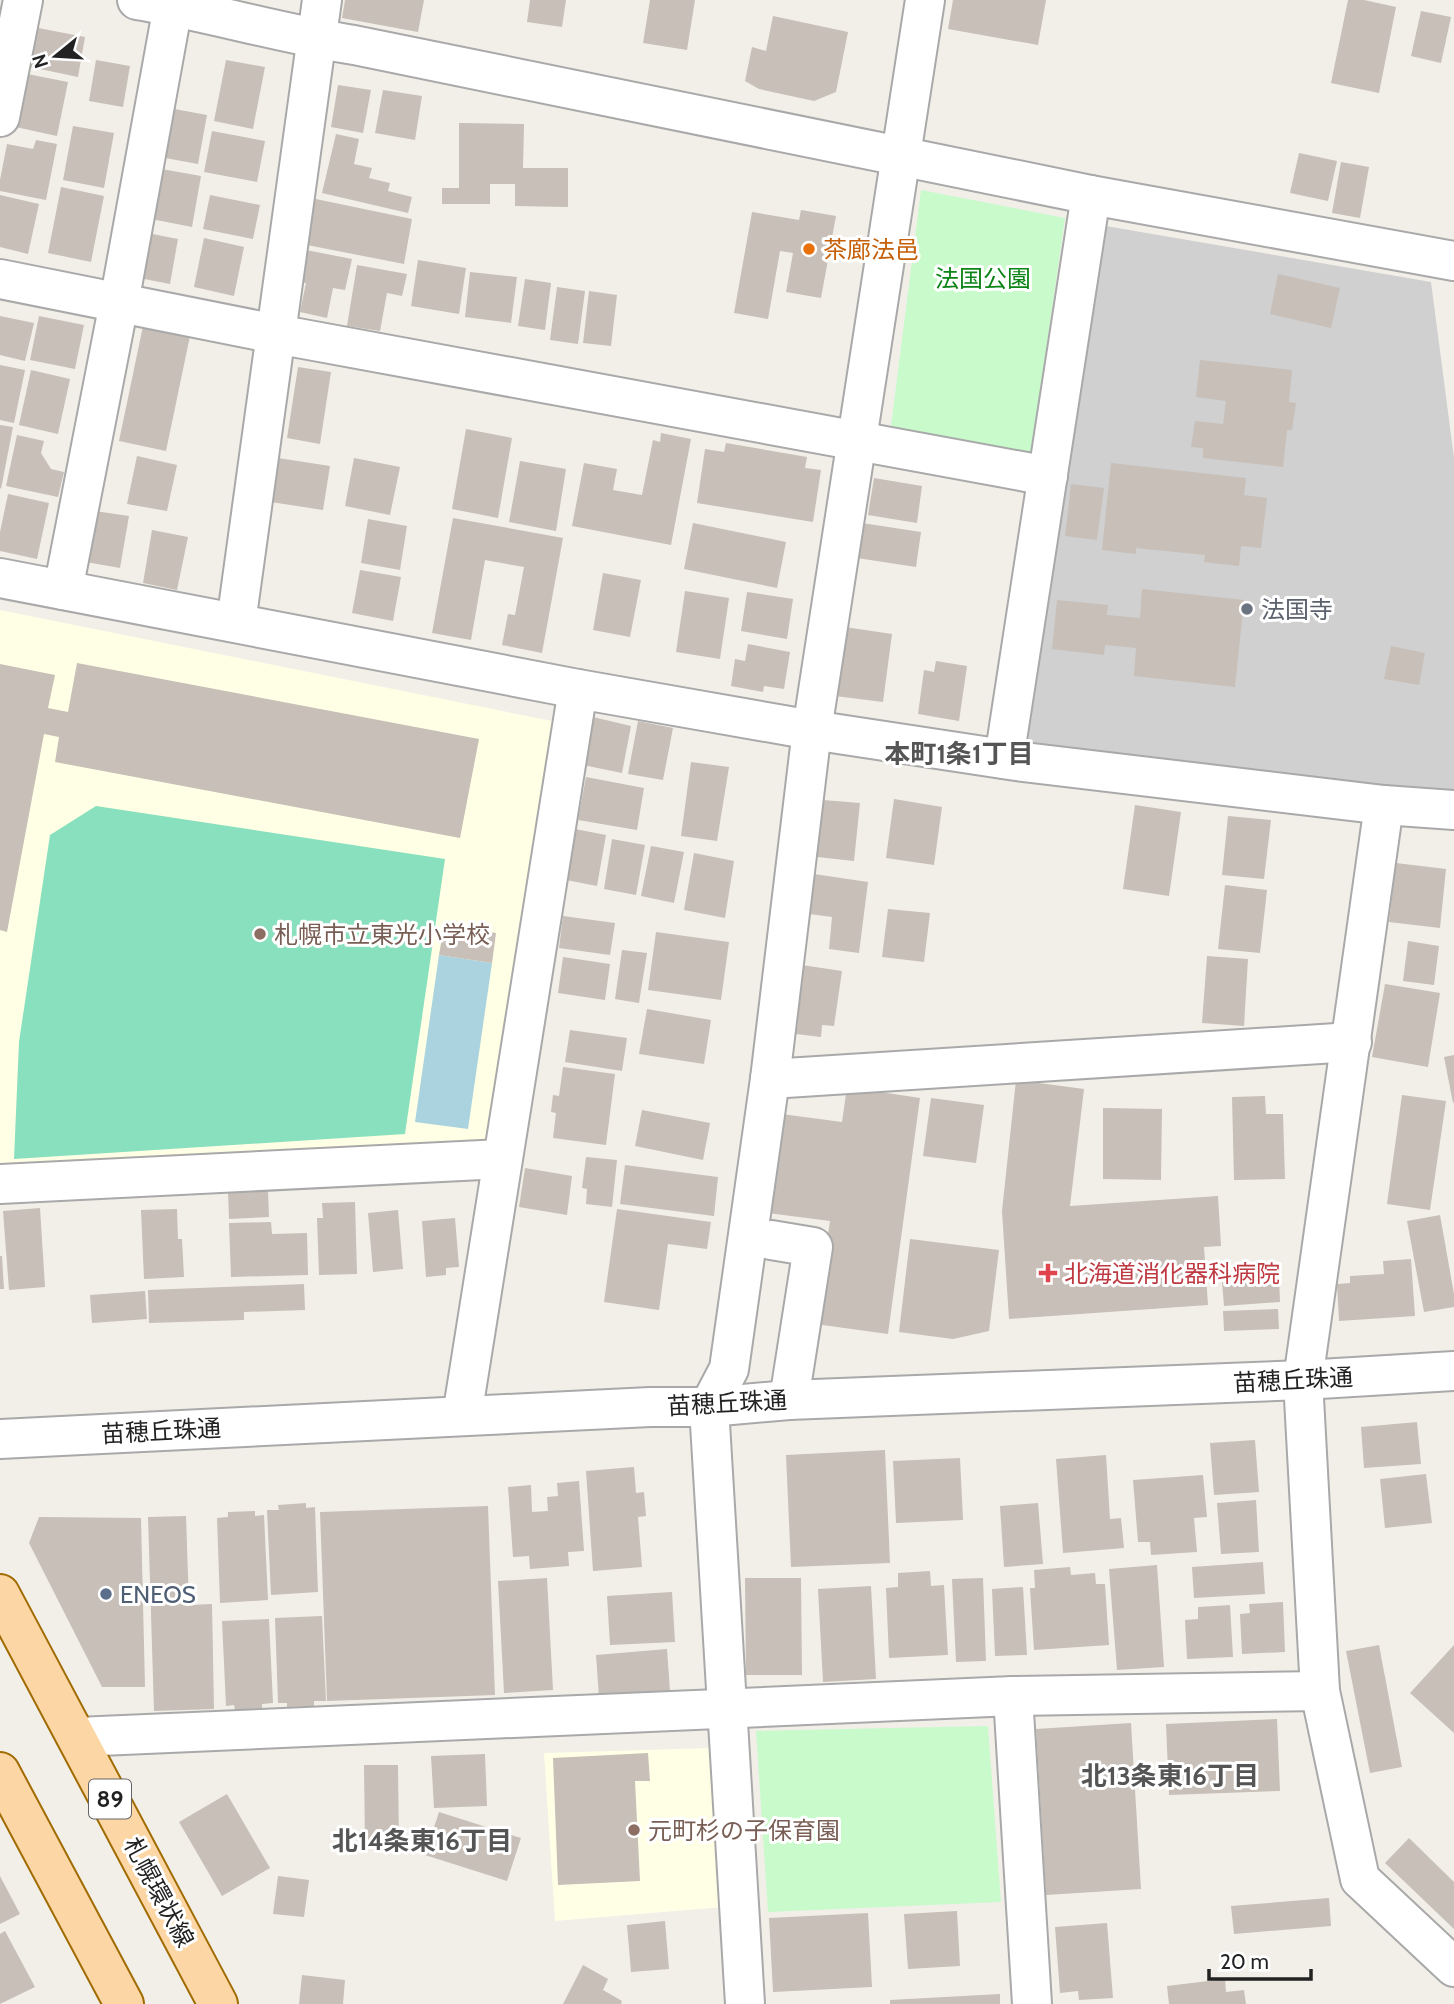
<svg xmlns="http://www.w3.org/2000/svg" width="1454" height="2004" font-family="Cabin,'Noto Sans JP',sans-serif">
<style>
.education{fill:#ffffe5}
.religious{fill:#d0d0d0}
.park{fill:#c8facc}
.pitch{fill:#88e0be}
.water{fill:#aad3df}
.building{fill:#c7bfb8}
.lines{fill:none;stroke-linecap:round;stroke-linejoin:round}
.minor-casing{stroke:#a9a9a9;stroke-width:42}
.major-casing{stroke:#a06b00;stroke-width:42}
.minor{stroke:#fff;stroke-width:38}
.major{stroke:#fcd6a4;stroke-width:38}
.food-dot{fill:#e8710a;stroke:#fff;stroke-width:2.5}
.worship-dot{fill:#6b7280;stroke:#fff;stroke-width:2.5}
.education-dot{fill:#8d6e63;stroke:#fff;stroke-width:2.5}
.health-dot{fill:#e0444e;stroke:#fff;stroke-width:2.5}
.service-dot{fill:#5c6f8a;stroke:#fff;stroke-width:2.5}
.labels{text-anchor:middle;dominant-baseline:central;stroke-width:6;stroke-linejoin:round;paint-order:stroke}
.shield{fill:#fff;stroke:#646464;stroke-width:2}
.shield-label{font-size:23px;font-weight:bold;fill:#222}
.food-label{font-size:24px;fill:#c56008;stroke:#fff;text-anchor:start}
.park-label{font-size:24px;fill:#0c8416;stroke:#fff}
.worship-label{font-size:24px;fill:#5b616d;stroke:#fff;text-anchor:start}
.education-label{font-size:24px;fill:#785e54;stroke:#fff;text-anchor:start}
.health-label{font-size:24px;fill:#be3a42;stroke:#fff;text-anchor:start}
.street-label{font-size:24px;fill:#222;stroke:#fff}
.service-label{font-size:24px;fill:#4e5e75;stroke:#fff;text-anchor:start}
.neighbourhood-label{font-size:26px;font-weight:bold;fill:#555;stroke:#fff}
</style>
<rect width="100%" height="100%" fill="#f2efe9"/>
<g class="education">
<polygon points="0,610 552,721 489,1148 0,1165"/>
<polygon points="712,1748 724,1907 555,1921 544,1753"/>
</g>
<polygon class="religious" points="1100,225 1431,282 1454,458 1454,795 1016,761"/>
<g class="park">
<polygon points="921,190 1065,218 1031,455 890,434"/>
<polygon points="988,1726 1001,1902 768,1912 756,1731"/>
</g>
<polygon class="pitch" points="96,806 445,859 405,1134 14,1159 19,1042 50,835"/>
<polygon class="water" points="439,955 492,963 468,1129 415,1122"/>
<g class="building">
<polygon points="345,0 424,0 418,32 342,18"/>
<polygon points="530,0 566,0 562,27 527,22"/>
<polygon points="650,0 695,0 687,50 643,43"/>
<polygon points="953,0 1046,0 1038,45 948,29"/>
<polygon points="1348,0 1364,0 1396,7 1379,93 1331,83"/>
<polygon points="1421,11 1451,17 1441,63 1411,56"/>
<polygon points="773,16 848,32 836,92 814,101 759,89 745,81 752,47 766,51"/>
<polygon points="28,26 85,37 78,77 21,65"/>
<polygon points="96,60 130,66 123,107 89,101"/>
<polygon points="226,60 265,67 253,129 214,121"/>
<polygon points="22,73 68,82 57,136 11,126"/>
<polygon points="338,85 371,90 363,133 331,127"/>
<polygon points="383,90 422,96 415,140 375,133"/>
<polygon points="169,108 207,115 198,164 160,157"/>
<polygon points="459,123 524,124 523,168 568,168 568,207 515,206 515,184 490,184 490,204 442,204 442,188 459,188"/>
<polygon points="73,126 114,133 104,188 63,180"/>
<polygon points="212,131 265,141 257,182 204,172"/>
<polygon points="336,134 359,139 354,164 372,168 369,178 390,183 388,191 412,197 408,213 322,193"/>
<polygon points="36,140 57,144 46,200 0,191 0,180 7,144 33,149"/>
<polygon points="1299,153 1337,161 1328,201 1290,193"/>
<polygon points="1341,162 1369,167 1360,218 1332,213"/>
<polygon points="156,168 201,176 192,227 146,218"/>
<polygon points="61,187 104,196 91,262 48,253"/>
<polygon points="0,195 39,204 28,254 0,247"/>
<polygon points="210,195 260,205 253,239 203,229"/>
<polygon points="311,198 412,219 404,264 302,244"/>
<polygon points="801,210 836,216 821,298 786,292 793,253 780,251 768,319 734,313 752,212 799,220"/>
<polygon points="142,232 178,239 170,284 134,277"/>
<polygon points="204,238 244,247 234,296 194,287"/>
<polygon points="306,250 352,259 345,290 333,288 327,318 300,312 306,283 299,282"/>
<polygon points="418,260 466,268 459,314 411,306"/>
<polygon points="357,265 407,274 402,296 387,293 380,331 347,326"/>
<polygon points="470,272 517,277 511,323 465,317"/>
<polygon points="1278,274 1340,288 1331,328 1270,314"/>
<polygon points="525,279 551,283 545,330 518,326"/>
<polygon points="557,287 585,291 578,344 550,340"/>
<polygon points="589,291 617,295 611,346 583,343"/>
<polygon points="0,316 34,323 25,361 0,355"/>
<polygon points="39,316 84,325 75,369 30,360"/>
<polygon points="143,326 190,336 166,451 119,441"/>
<polygon points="1200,360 1292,370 1289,402 1296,403 1292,430 1287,430 1283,467 1203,458 1203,448 1191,447 1195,421 1223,424 1226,401 1196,397"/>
<polygon points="0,365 25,370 14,423 0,420"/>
<polygon points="298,367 331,372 320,444 287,438"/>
<polygon points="31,370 70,379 58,434 19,425"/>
<polygon points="0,425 13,427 1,489 0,488"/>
<polygon points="466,429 512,438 498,518 452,509"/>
<polygon points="661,433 691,439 671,545 572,526 584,463 617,469 613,490 642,495 653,440 660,442"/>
<polygon points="17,435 44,441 41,453 51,469 64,472 58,497 6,486"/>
<polygon points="726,443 807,457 805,468 821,470 813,522 697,503 705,449 724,452"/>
<polygon points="137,456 177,465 167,511 127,504"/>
<polygon points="278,458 330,466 323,510 271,502"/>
<polygon points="354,458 400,467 390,515 345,506"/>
<polygon points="520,461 566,469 556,531 509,522"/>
<polygon points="1111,463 1246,478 1244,495 1267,498 1261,548 1241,546 1239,566 1204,562 1205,555 1136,548 1136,554 1102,550"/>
<polygon points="874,478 922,486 917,523 868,515"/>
<polygon points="1071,484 1104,488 1097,540 1065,536"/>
<polygon points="8,494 49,503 37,559 0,551 0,532"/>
<polygon points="95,511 129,516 120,568 86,562"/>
<polygon points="453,518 563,538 542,653 502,645 508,614 515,615 524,567 485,560 471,640 432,633"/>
<polygon points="368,519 407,526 400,570 361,563"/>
<polygon points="693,523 786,542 777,588 684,569"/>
<polygon points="862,523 921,532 916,567 857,558"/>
<polygon points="152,530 188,537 177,590 143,583"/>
<polygon points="360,570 401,577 393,621 352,613"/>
<polygon points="603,573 641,580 630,637 593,630"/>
<polygon points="1142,589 1244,600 1235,687 1134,676 1136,648 1105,645 1104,655 1052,649 1057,600 1108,605 1107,615 1140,618"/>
<polygon points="685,591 729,598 720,659 676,652"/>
<polygon points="747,592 793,599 787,639 741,631"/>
<polygon points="845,627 892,634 883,702 835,696"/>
<polygon points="748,644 790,652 784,689 764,686 763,692 731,686 735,659 745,661"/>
<polygon points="1391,646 1425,653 1419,685 1384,679"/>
<polygon points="936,661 967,666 959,721 918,714 924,670 934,672"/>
<polygon points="77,663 479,739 460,838 55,762 59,737 44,734 7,932 0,930 0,664 55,675 48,708 68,712"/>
<polygon points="593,717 631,726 622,773 583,765"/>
<polygon points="638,721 673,728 663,780 628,774"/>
<polygon points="691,762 729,767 717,841 681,836"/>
<polygon points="586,777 644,788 637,830 578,820"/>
<polygon points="894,799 942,807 934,865 886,858"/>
<polygon points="823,800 860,803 854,861 817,857"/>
<polygon points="1135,805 1181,812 1169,896 1123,889"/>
<polygon points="1228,816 1271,820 1264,879 1222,875"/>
<polygon points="575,829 606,835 597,886 566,880"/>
<polygon points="612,839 645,845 636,895 604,889"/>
<polygon points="651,846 684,852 674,903 641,896"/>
<polygon points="694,853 734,861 725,918 684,910"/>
<polygon points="1396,863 1446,869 1440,928 1389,922"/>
<polygon points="814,874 868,882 859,953 829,949 832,917 809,914"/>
<polygon points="1225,885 1267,890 1260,953 1218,949"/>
<polygon points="888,909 930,913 924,962 882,957"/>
<polygon points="563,916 615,923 610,955 559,948"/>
<polygon points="444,926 496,933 492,963 439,955"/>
<polygon points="656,932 729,942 721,1000 648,990"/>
<polygon points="1408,941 1439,946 1434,985 1403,981"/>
<polygon points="622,950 647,953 639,1003 615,999"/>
<polygon points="1207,956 1248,959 1244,1026 1202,1023"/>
<polygon points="563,957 610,964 605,1000 558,993"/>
<polygon points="795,964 842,971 834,1026 822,1025 821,1037 796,1034 798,1021 787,1020"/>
<polygon points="1385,984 1440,993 1428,1067 1372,1057"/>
<polygon points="647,1009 711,1020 704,1064 639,1054"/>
<polygon points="570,1030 627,1038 622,1071 565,1062"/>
<polygon points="1454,1055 1454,1102 1453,1103 1444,1057"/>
<polygon points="563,1067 615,1074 606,1145 553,1138 556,1113 551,1112 553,1095 559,1096"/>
<polygon points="1016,1080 1084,1089 1070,1206 1218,1196 1221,1246 1204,1247 1208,1305 1009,1319 1002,1211"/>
<polygon points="847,1087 920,1098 888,1334 815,1324 830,1221 760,1212 774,1113 842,1122"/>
<polygon points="1402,1095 1446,1101 1430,1210 1387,1204"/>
<polygon points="1265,1096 1266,1114 1283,1114 1285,1179 1234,1180 1232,1097"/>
<polygon points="931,1098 984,1105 976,1163 923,1156"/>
<polygon points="1103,1108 1162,1109 1161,1180 1103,1179"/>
<polygon points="642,1110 710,1123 703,1160 635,1146"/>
<polygon points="586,1157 617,1160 612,1207 586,1204 587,1189 582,1188"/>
<polygon points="625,1165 718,1177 714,1216 620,1204"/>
<polygon points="525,1168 572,1176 567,1215 519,1207"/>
<polygon points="268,1190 269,1217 229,1219 228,1192"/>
<polygon points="355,1202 357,1274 319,1275 317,1218 323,1218 322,1203"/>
<polygon points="40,1208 45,1287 9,1290 3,1211"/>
<polygon points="177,1209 178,1239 182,1239 184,1277 144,1279 141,1210"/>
<polygon points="617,1209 711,1222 707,1249 668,1244 659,1310 604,1302"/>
<polygon points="398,1210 403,1269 373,1272 368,1213"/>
<polygon points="1440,1215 1454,1294 1454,1307 1424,1312 1407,1221"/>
<polygon points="455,1218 459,1267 446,1268 446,1275 426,1277 422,1221"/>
<polygon points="271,1222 272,1234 307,1233 308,1275 231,1277 229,1223"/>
<polygon points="910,1239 999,1250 989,1331 953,1339 899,1332"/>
<polygon points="0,1256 2,1256 4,1289 0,1289"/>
<polygon points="1411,1259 1415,1316 1339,1321 1337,1284 1350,1283 1350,1276 1384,1274 1383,1261"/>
<polygon points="1279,1277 1280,1302 1224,1306 1222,1282"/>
<polygon points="304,1284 305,1310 244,1312 244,1320 149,1323 148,1290"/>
<polygon points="145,1291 147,1319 92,1323 90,1295"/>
<polygon points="1278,1309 1279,1329 1224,1331 1223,1311"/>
<polygon points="1417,1422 1421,1464 1364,1468 1361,1427"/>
<polygon points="1255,1440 1259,1492 1214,1495 1210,1443"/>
<polygon points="885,1450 890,1563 791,1567 786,1455"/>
<polygon points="1106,1455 1110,1519 1121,1518 1124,1548 1063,1553 1056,1459"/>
<polygon points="960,1458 963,1520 896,1523 893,1461"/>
<polygon points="634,1467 636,1493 644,1492 646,1516 638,1517 642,1567 593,1571 586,1471"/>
<polygon points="1426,1474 1432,1523 1385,1528 1380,1479"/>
<polygon points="1203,1475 1207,1517 1194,1518 1197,1552 1151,1555 1150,1542 1138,1542 1133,1480"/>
<polygon points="579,1481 584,1551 568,1552 569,1566 530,1569 529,1556 513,1557 508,1487 531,1485 532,1512 548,1511 547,1497 558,1496 557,1483"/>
<polygon points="1256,1500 1259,1552 1221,1554 1217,1503"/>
<polygon points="306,1503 306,1508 315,1507 318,1592 271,1595 267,1510 279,1510 278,1505"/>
<polygon points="1038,1503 1043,1564 1004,1567 1000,1506"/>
<polygon points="488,1506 495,1695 327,1701 320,1512"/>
<polygon points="255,1511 255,1516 264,1515 268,1600 220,1603 217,1518 228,1517 228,1512"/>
<polygon points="186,1516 189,1605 212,1604 214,1709 154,1711 148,1517"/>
<polygon points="39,1517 141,1518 145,1687 102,1687 29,1543"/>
<polygon points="1263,1562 1265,1594 1194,1598 1192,1567"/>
<polygon points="1157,1565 1164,1667 1117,1670 1109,1569"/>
<polygon points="1070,1567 1071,1575 1095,1573 1096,1584 1105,1584 1109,1645 1034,1650 1030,1588 1035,1588 1034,1570"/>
<polygon points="930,1571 931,1586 944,1585 948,1655 889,1658 886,1588 898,1587 898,1573"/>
<polygon points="547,1578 553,1690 504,1693 498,1581"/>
<polygon points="745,1578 801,1578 802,1675 746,1675"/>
<polygon points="983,1578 986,1661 956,1662 952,1579"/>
<polygon points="871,1586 876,1679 823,1682 818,1589"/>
<polygon points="1023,1587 1027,1655 995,1656 992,1589"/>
<polygon points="672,1592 675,1642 610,1645 607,1596"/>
<polygon points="1283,1602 1285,1652 1242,1654 1240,1614 1250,1613 1249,1604"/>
<polygon points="1230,1605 1233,1657 1187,1659 1185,1620 1198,1619 1198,1607"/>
<polygon points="322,1616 326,1701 314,1701 314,1706 287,1707 287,1703 278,1703 275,1618"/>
<polygon points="269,1619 273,1703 262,1704 262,1708 235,1710 234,1705 226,1706 222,1621"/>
<polygon points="1379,1645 1402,1767 1370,1773 1346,1651"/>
<polygon points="1454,1645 1454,1733 1410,1693"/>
<polygon points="667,1649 670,1691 599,1697 596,1655"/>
<polygon points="1277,1719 1280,1791 1169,1795 1166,1724"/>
<polygon points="1131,1723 1141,1889 1046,1895 1036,1729"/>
<polygon points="648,1753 650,1781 635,1781 640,1881 558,1885 553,1758"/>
<polygon points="485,1754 487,1806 434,1808 431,1756"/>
<polygon points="364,1765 398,1765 399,1848 365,1848"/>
<polygon points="227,1794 270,1868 222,1896 179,1822"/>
<polygon points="439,1812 521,1838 507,1881 425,1855"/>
<polygon points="1409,1838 1454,1882 1454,1929 1385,1863"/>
<polygon points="0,1876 20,1914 0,1924"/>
<polygon points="278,1876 309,1880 304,1917 273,1914"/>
<polygon points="1329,1898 1331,1926 1234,1934 1231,1906"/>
<polygon points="957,1911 960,1966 908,1969 904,1914"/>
<polygon points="868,1913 872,1987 773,1992 769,1918"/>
<polygon points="665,1921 669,1969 631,1972 627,1925"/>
<polygon points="1107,1923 1113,1998 1079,2000 1078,1991 1060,1993 1055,1927"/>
<polygon points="5,1931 35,1987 0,2004 0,1934"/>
<polygon points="583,1965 608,1979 603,1990 622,2001 621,2004 563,2004"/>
<polygon points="302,1975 345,1980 343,2004 299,2004"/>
<polygon points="1225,1979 1226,1992 1244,1990 1246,2004 1169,2004 1167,1986"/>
<polygon points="1000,1994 1000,2004 890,2004 890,2000"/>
</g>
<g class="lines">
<g class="minor-casing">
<g id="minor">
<path d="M137,0C210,12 281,34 354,45L1091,195L1454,261"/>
<polyline points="0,117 23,0"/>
<polyline points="0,279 276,334 1048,476"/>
<polyline points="0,578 578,689 812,730 1016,761 1384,805 1454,810"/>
<polyline points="63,590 119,303 173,6"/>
<polyline points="236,623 322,0"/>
<polyline points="1004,759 1091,195"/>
<polyline points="1384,805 1303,1380 1320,1691 1360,1879 1454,1967"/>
<polyline points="770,1079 1352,1042"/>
<polyline points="0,1184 502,1159"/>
<polyline points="771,1240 813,1247 789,1400"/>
<polyline points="462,1416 578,689"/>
<polyline points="0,1439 650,1407 709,1407 789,1400 1303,1380 1454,1371"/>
<polyline points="1013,1696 1032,2004"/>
<polyline points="77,1737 1013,1696 1320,1691"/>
<polyline points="745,2004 709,1407 729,1369 770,1079 812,730 925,0"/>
</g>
</g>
<g class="major-casing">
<g id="major">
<polyline points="0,1594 218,2004"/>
<polyline points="0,1772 124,2004"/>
</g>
</g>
<use href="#minor" class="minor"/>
<use href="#major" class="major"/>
</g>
<circle class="food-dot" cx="809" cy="249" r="7"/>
<circle class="worship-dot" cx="1247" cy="609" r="7"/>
<g class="education-dot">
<circle cx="260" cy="934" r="7"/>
<circle cx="634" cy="1830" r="7"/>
</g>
<path class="health-dot" d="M1044.5 1262.5h7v7h7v7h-7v7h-7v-7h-7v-7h7z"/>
<circle class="service-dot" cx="106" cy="1594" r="7"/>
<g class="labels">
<rect class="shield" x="89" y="1779.5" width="42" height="39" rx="5"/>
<g class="shield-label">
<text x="110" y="1799">89</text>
</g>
<g class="food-label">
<text x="823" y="249">茶廊法邑</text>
</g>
<g class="park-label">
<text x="983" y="278">法国公園</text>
</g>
<g class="worship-label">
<text x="1261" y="609">法国寺</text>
</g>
<g class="education-label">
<text x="274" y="934">札幌市立東光小学校</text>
<text x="648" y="1830">元町杉の子保育園</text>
</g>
<g class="health-label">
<text x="1064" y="1273">北海道消化器科病院</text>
</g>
<g class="street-label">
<text transform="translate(1293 1380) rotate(-3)">苗穂丘珠通</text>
<text transform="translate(727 1403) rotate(-3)">苗穂丘珠通</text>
<text transform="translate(161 1431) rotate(-3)">苗穂丘珠通</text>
<text transform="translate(159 1892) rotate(62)">札幌環状線</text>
</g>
<g class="service-label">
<text x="120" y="1594">ENEOS</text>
</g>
<g class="neighbourhood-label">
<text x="959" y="754">本町1条1丁目</text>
<text x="1170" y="1776">北13条東16丁目</text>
<text x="422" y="1841">北14条東16丁目</text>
</g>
</g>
<g transform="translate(56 56) rotate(252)" stroke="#ffffff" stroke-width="5" paint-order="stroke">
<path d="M0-5L12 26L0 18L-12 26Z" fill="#222222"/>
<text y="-10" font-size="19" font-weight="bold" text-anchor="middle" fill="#222222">N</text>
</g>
<path d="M1209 1969v10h102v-10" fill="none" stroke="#222222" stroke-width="3.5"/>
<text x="1220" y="1969" font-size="21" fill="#222222" stroke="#ffffff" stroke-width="5" paint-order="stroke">20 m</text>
</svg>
